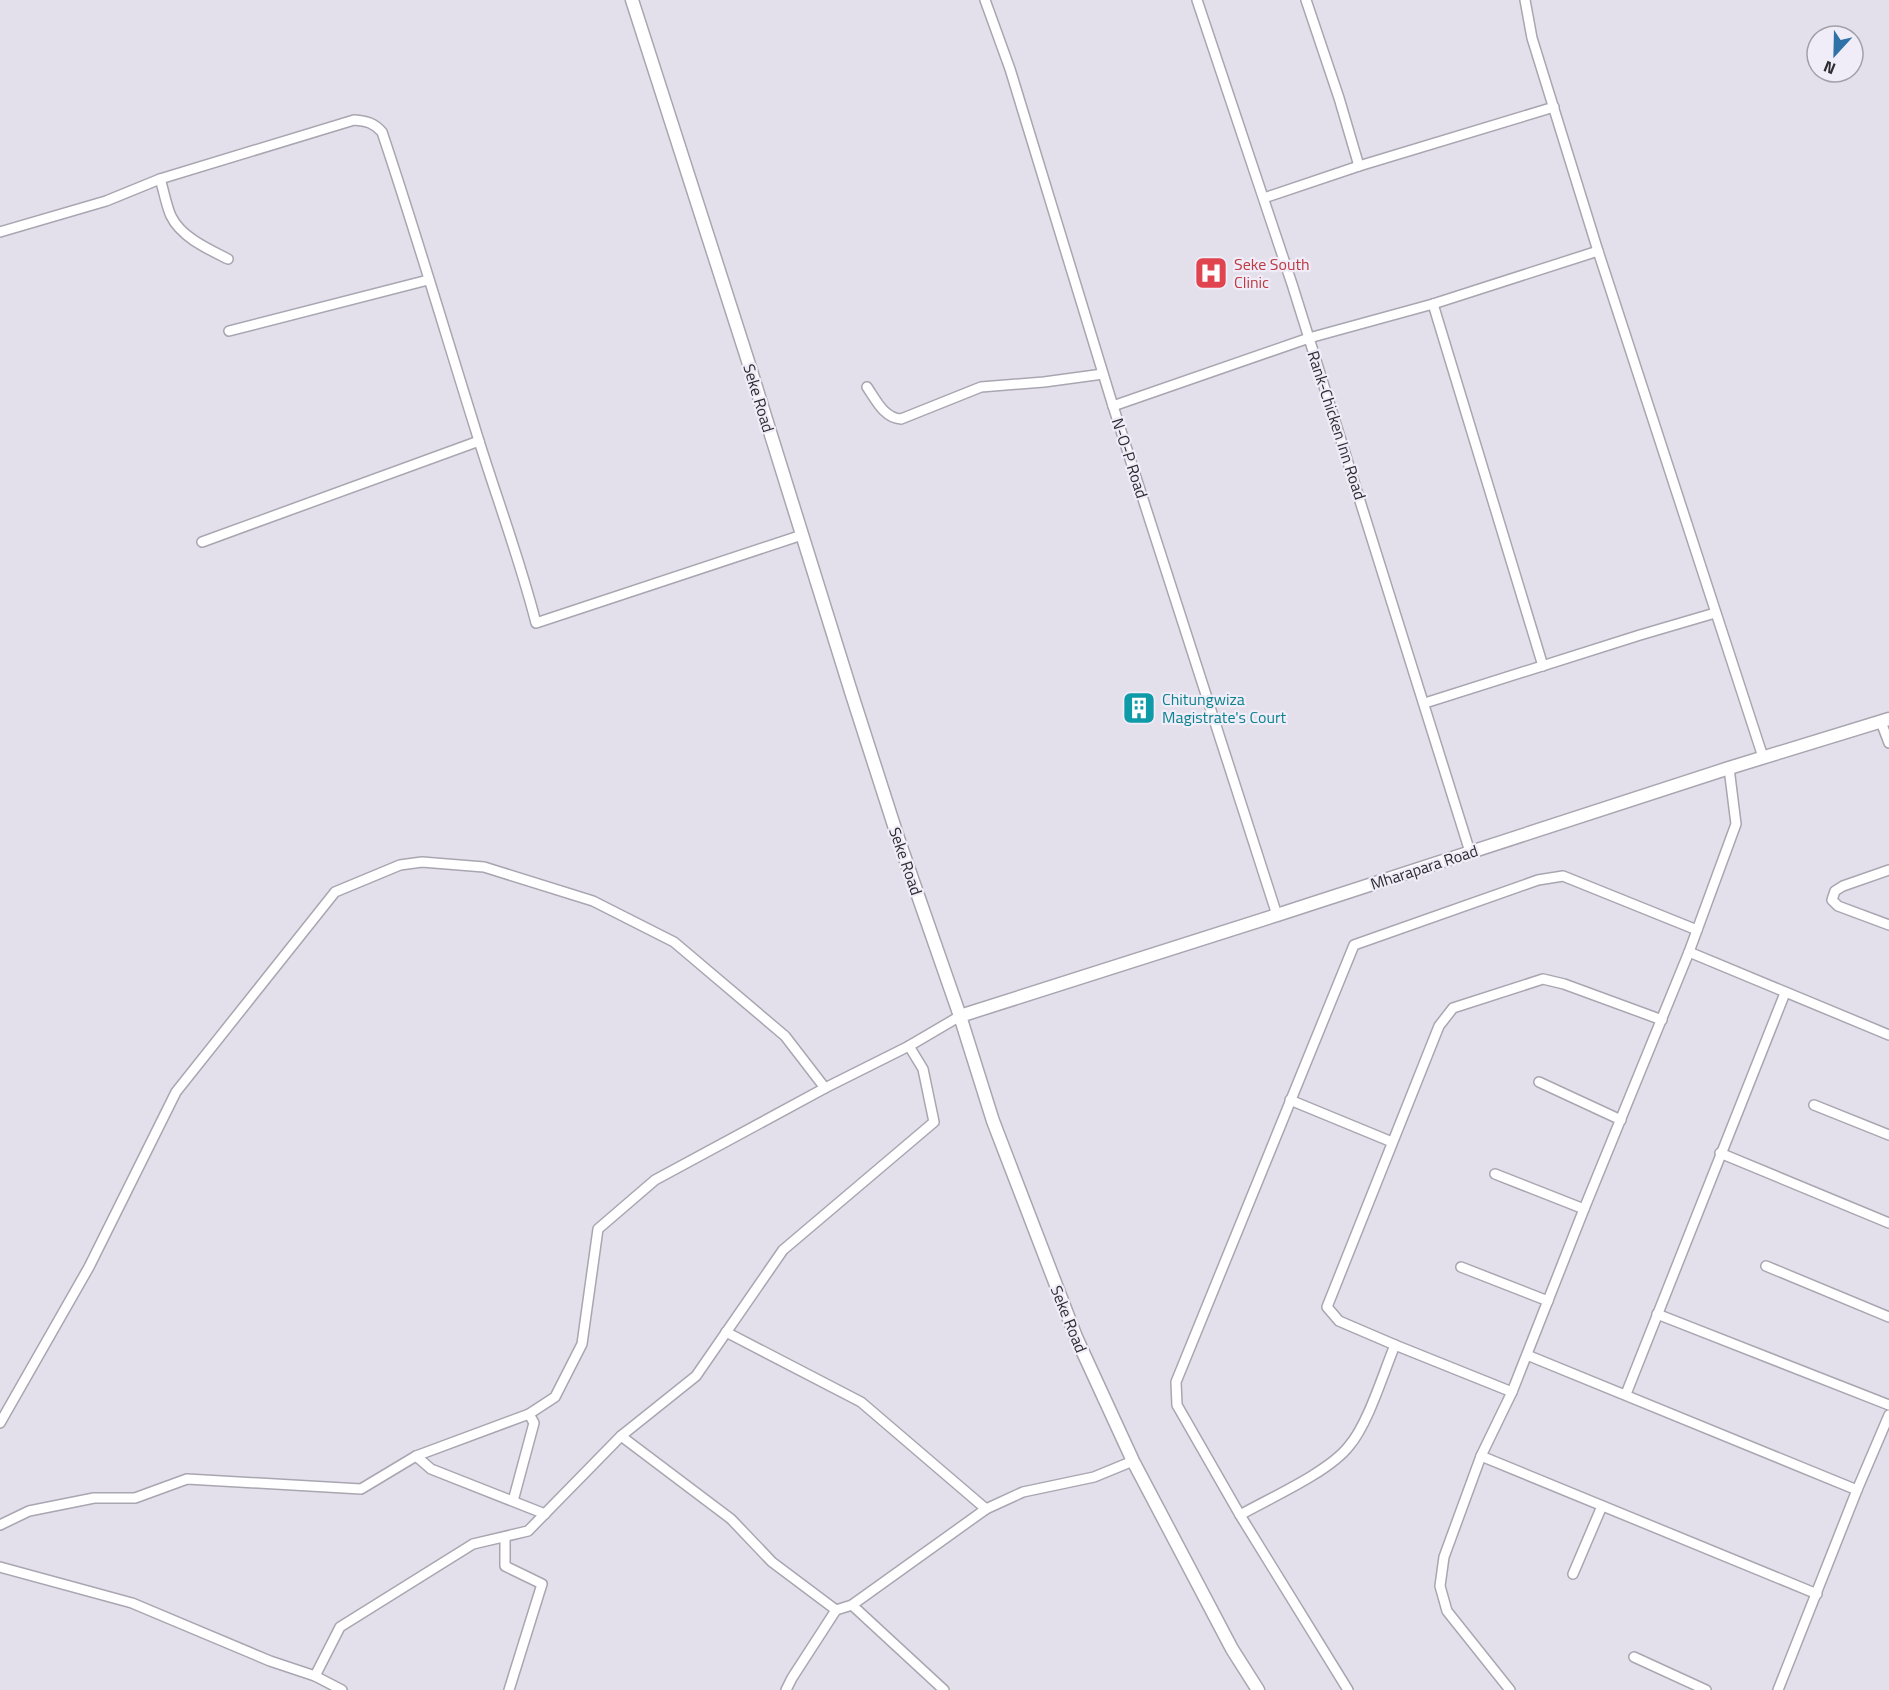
<svg xmlns="http://www.w3.org/2000/svg" width="1889" height="1690" font-family="'Titillium Web',sans-serif">
<style>
.lines{fill:none;stroke-linecap:round;stroke-linejoin:round}
.minor-casing{stroke:#a9a6b1;stroke-width:12}
.major-casing{stroke:#a9a6b1;stroke-width:15}
.minor{stroke:#fff;stroke-width:9}
.major{stroke:#fff;stroke-width:12}
.labels{text-anchor:middle;dominant-baseline:central;stroke-width:4.5;stroke-linejoin:round;paint-order:stroke}
.health-label{font-size:16px;fill:#be3a42;stroke:#f0edf9;text-anchor:start}
.street-label{font-size:16px;fill:#2d2c31;stroke:#f0edf9}
.culture-label{font-size:16px;fill:#0d838f;stroke:#f0edf9;text-anchor:start}
</style>
<rect width="100%" height="100%" fill="#e3e0ec"/>
<g class="lines">
<g class="minor-casing">
<g id="minor">
<polyline points="985,0 1010,69 1113,406 1277,915"/>
<polyline points="1197,0 1292,284 1470,852"/>
<polyline points="1306,0 1339,98 1359,166 1554,107"/>
<polyline points="1525,0 1532,38 1598,251"/>
<path d="M160,179C164,191 166,205 171,216C181,237 208,249 228,259"/>
<polyline points="1264,198 1359,166"/>
<path d="M0,232L106,201L160,179L354,120C367,121 374,123 382,132C415,230 444,329 475,428C495,494 519,556 536,623L802,535"/>
<polyline points="1433,304 1543,666"/>
<polyline points="229,331 428,280"/>
<path d="M867,387C876,400 884,418 901,419L981,387L1044,382L1103,374"/>
<polyline points="1113,406 1309,338 1433,304 1598,251 1763,757"/>
<polyline points="202,542 479,441"/>
<polyline points="1425,703 1640,635 1715,613"/>
<polyline points="1881,722 1889,743"/>
<polyline points="1889,870 1843,886 1835,891 1832,900 1838,906 1889,925"/>
<polyline points="1689,952 1889,1035"/>
<polyline points="1539,1082 1621,1120"/>
<polyline points="1290,1100 1392,1142"/>
<polyline points="1814,1105 1889,1135"/>
<polyline points="1720,1153 1889,1223"/>
<polyline points="1495,1174 1584,1209"/>
<polyline points="1766,1266 1889,1317"/>
<polyline points="1461,1267 1548,1301"/>
<polyline points="1657,1314 1889,1405"/>
<polyline points="726,1332 861,1402 986,1509"/>
<polyline points="1527,1355 1857,1490"/>
<polyline points="1512,1392 1395,1345 1339,1321 1327,1307 1439,1026 1453,1008 1543,979 1564,984 1662,1020"/>
<polyline points="1626,1394 1785,993"/>
<polyline points="0,1423 89,1267 176,1092 335,892 400,865 422,862 484,867 593,901 674,942 785,1036 825,1088"/>
<polyline points="621,1436 731,1519 772,1562 836,1610"/>
<polyline points="416,1456 431,1469 545,1514"/>
<polyline points="1481,1456 1817,1594"/>
<polyline points="513,1501 534,1423 529,1414"/>
<path d="M1240,1515C1270,1498 1329,1472 1349,1446C1368,1424 1383,1374 1395,1345"/>
<polyline points="0,1525 29,1511 94,1498 135,1498 187,1479 361,1489 416,1456 529,1414 555,1397 582,1344 598,1229 655,1180 825,1088 909,1046 960,1016"/>
<polyline points="505,1537 505,1566 542,1584 509,1690"/>
<polyline points="0,1567 132,1603 270,1661 315,1676 342,1690"/>
<polyline points="1573,1574 1602,1506"/>
<polyline points="852,1605 944,1690"/>
<polyline points="1634,1657 1706,1690"/>
<polyline points="315,1676 340,1627 473,1544 528,1531 621,1436 696,1376 783,1250 934,1122 923,1069 909,1046"/>
<polyline points="786,1690 792,1678 836,1610 852,1605 986,1509 1023,1492 1094,1477 1133,1461"/>
<polyline points="1348,1690 1240,1515 1177,1405 1176,1382 1354,945 1538,880 1563,876 1697,930"/>
<polyline points="1510,1690 1447,1611 1440,1586 1444,1557 1481,1456 1512,1392 1584,1209 1689,952 1736,824 1729,768"/>
<polyline points="1778,1690 1857,1490 1889,1415"/>
</g>
</g>
<g class="major-casing">
<g id="major">
<polyline points="632,0 747,358 853,698 899,841 960,1016 993,1121 1076,1337 1133,1461 1232,1649 1258,1690"/>
<polyline points="960,1016 1277,915 1729,768 1889,719"/>
</g>
</g>
<use href="#minor" class="minor"/>
<use href="#major" class="major"/>
</g>
<defs>
<g id="hospital-square" transform="scale(1.725)"><rect x="-9" y="-9" width="18" height="18" rx="4" fill="#e0444e" stroke="#f0edf9"/><path d="M-5-5h3v3.5h4V-5h3V5h-3V1.5h-4V5h-3Z" fill="#fff"/></g>
<g id="building-square" transform="scale(1.725)"><rect x="-9" y="-9" width="18" height="18" rx="4" fill="#0f9aa8" stroke="#f0edf9"/><path d="M-4-6H4V6H1V3H-1V6H-4ZM-2.5-4.3h1.7v1.8h-1.7ZM.8-4.3h1.7v1.8H.8ZM-2.5-1h1.7V.8h-1.7ZM.8-1h1.7V.8H.8Z" fill="#fff"/></g>
</defs>
<g fill-rule="evenodd">
<use href="#hospital-square" x="1211" y="273"/>
<use href="#building-square" x="1139" y="708"/>
</g>
<g class="labels">
<g class="health-label">
<text x="1234" y="264">Seke South<tspan x="1234" dy="18">Clinic</tspan></text>
</g>
<g class="street-label">
<text transform="translate(759 398) rotate(73)">Seke Road</text>
<text transform="translate(1337 425) rotate(72)">Rank-Chicken Inn Road</text>
<text transform="translate(1130 458) rotate(72)">N-O-P Road</text>
<text transform="translate(906 861) rotate(71)">Seke Road</text>
<text transform="translate(1424 867) rotate(-18)">Mharapara Road</text>
<text transform="translate(1069 1319) rotate(68)">Seke Road</text>
</g>
<g class="culture-label">
<text x="1162" y="699">Chitungwiza<tspan x="1162" dy="18">Magistrate's Court</tspan></text>
</g>
</g>
<g transform="translate(1835 54) rotate(202)"><circle r="28" fill="#f0edf9" stroke="#a2a0a9" stroke-width="1.5"/>
<path d="M0-4.5L10 22L0 15L-10 22Z" fill="#3072a8"/>
<text y="-9" font-size="16" font-weight="bold" text-anchor="middle" fill="#2d2c31">N</text>
</g>
</svg>
